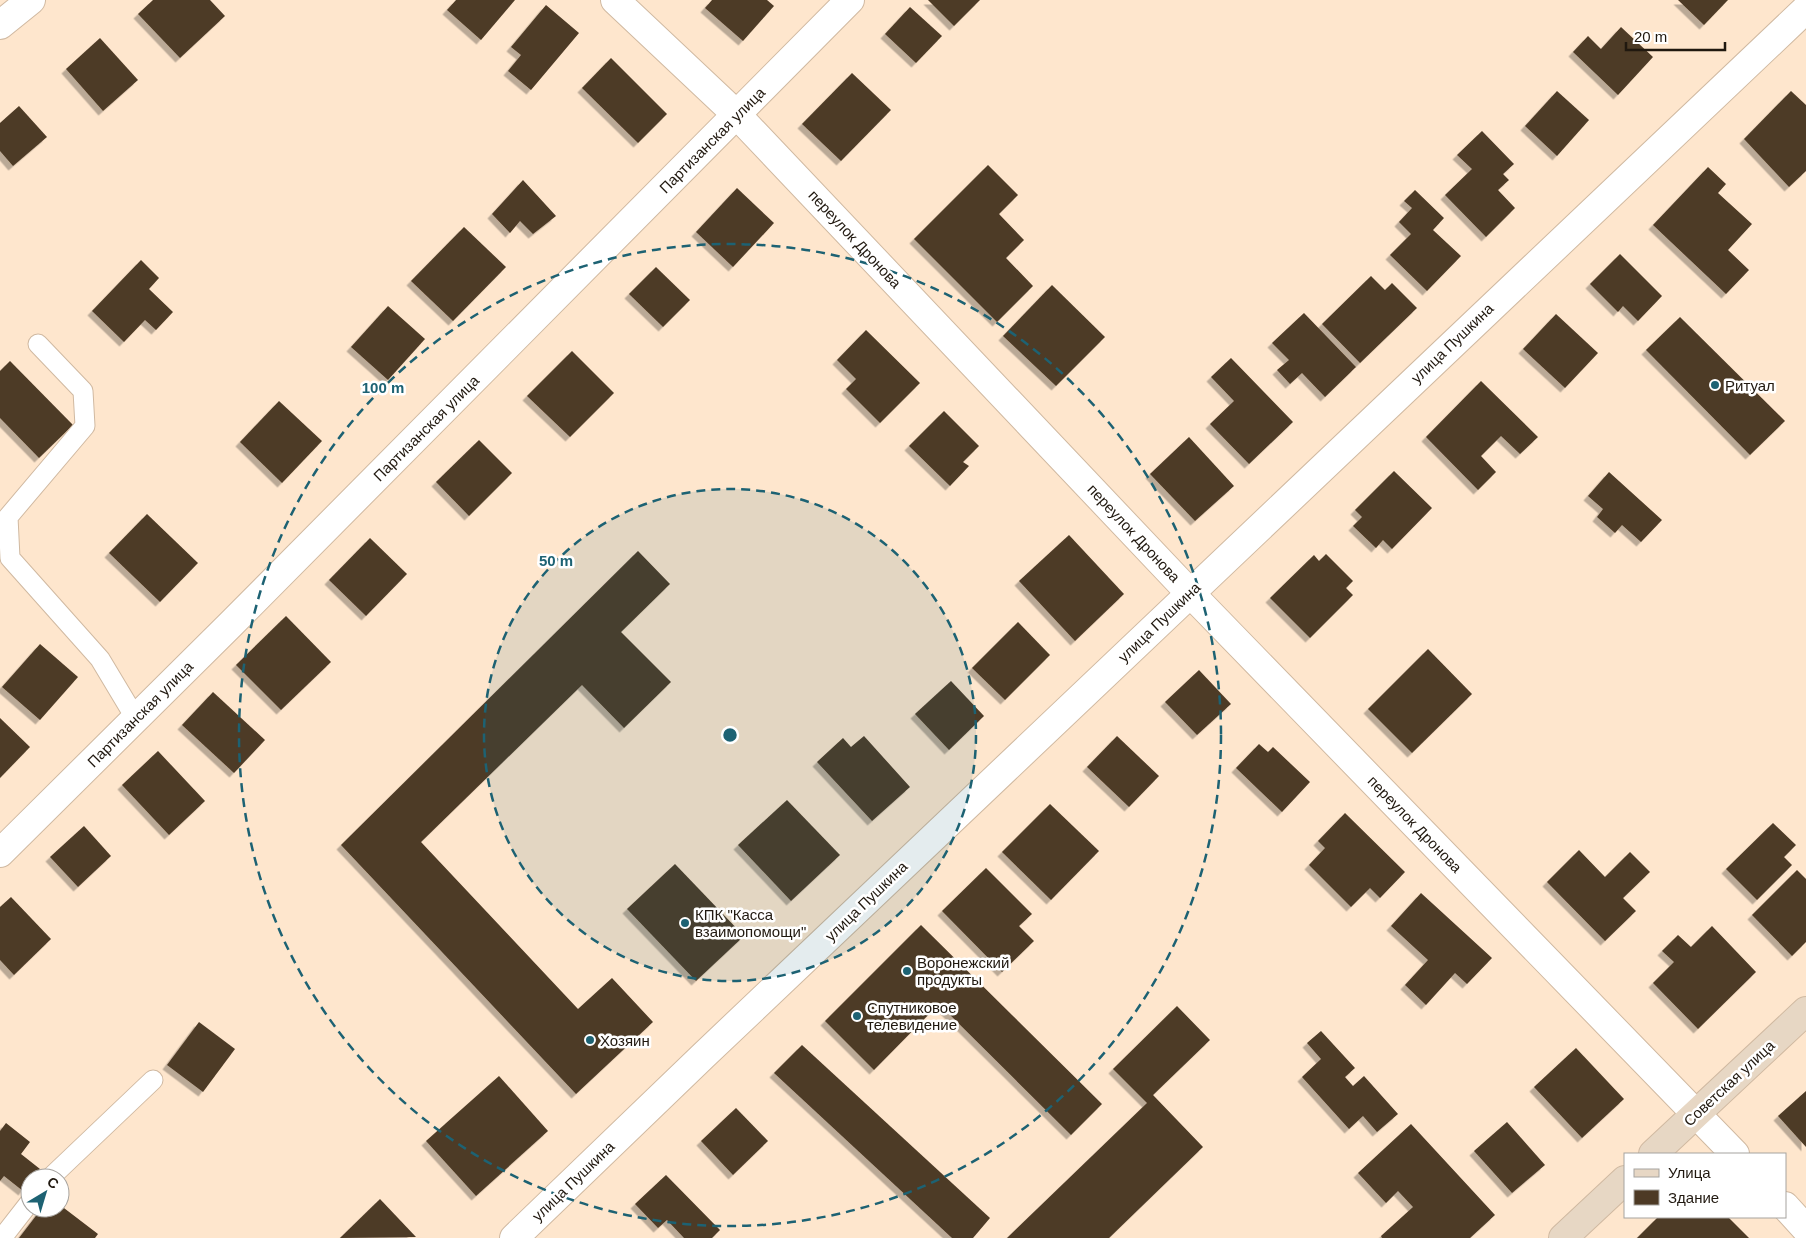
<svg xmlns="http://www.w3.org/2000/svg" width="1806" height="1238" font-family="Helvetica,sans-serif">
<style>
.building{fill:#4d3a25;filter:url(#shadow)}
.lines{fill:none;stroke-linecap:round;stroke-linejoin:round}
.service-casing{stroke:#d0b9a1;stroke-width:21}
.minor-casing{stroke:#d0b9a1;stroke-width:30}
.tertiary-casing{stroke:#d0b9a1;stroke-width:30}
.secondary-casing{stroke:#d0b9a1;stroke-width:30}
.service{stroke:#fff;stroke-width:19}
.minor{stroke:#fff;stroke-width:28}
.tertiary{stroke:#fff;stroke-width:28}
.secondary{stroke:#e7d7c4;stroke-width:28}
.ring{fill:none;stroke:#1d6273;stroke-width:2.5;stroke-dasharray:9 6}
.poi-dot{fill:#1d6273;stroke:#fff;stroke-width:2}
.labels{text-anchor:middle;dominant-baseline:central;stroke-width:5;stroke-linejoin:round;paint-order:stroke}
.street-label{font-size:15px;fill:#20180f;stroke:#fff}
.poi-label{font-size:15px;fill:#20180f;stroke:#fff;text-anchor:start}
.centre{fill:#1d6273;stroke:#fff;stroke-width:2.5}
.ring-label{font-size:15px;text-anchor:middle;font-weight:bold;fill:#1d6273;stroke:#fff;stroke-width:5;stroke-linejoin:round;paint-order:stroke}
</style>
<defs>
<filter id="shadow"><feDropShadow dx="-4.5" dy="4.5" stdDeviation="0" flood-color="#0004"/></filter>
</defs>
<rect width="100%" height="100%" fill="#fee6cd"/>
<g class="building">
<polygon points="153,0 210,0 225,16 180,58 138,14"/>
<polygon points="456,0 515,0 481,40 447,10"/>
<polygon points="712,0 767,0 774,6 743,41 705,8"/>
<polygon points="928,0 980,0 954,26"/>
<polygon points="1678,0 1728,0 1704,25"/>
<polygon points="546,5 579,33 531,90 508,71 521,55 511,47"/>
<polygon points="910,7 942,36 916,63 885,34"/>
<polygon points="1621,27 1653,57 1618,95 1573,52 1588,36 1601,49"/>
<polygon points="100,38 138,80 103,111 66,69"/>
<polygon points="611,58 667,114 638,143 582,88"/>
<polygon points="852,73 891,110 841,161 802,124"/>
<polygon points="1557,91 1589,120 1557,156 1525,126"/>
<polygon points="1791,91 1806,105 1806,171 1789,187 1744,139"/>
<polygon points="19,106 47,137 13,166 0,151 0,123"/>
<polygon points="1482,131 1514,164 1503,174 1509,180 1498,190 1515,208 1486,237 1445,195 1472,169 1457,155"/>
<polygon points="988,165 1018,195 999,214 1024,240 1006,258 1033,286 997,322 914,239"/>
<polygon points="1708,167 1726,184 1718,193 1752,224 1728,250 1749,270 1726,294 1653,225"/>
<polygon points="523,180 556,216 533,234 520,221 510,233 492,214"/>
<polygon points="737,188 774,223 733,267 696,232"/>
<polygon points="1415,190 1444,218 1433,230 1461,256 1427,291 1390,255 1411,234 1399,222 1412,208 1404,201"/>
<polygon points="464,227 506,267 453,321 411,281"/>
<polygon points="1620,254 1662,296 1638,321 1623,306 1618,312 1590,284"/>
<polygon points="141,260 159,278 149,289 173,312 156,330 145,320 124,342 92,311"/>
<polygon points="656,267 690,300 663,327 629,294"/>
<polygon points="1371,276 1385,290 1392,283 1417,308 1360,363 1322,324"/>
<polygon points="1052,285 1105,337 1056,386 1003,336"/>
<polygon points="388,306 425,339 388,380 351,347"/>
<polygon points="1304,313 1356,367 1325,397 1302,373 1290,384 1277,370 1289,360 1272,343"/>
<polygon points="1556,314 1598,353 1565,388 1523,349"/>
<polygon points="1680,317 1785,421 1750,455 1646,350"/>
<polygon points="866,330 920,383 880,423 846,389 856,379 837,360"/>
<polygon points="572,351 614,393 570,437 527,396"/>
<polygon points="1231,358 1293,422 1249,464 1210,424 1234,401 1211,377"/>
<polygon points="10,361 73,425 39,458 0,418 0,371"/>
<polygon points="1481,381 1538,437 1520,454 1501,436 1481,456 1496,472 1478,490 1426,437"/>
<polygon points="279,401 322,441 282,483 240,442"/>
<polygon points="944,411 979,446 963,462 969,466 950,486 909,446"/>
<polygon points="1189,437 1234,486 1195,521 1150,474"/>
<polygon points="479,440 512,473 469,516 436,482"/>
<polygon points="1394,471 1432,508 1392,549 1383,540 1376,548 1353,526 1362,517 1355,510"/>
<polygon points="1609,472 1662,520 1641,542 1622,525 1615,533 1597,517 1603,509 1588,496"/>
<polygon points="147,514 198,563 160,602 109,553"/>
<polygon points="1069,535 1124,594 1075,641 1019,581"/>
<polygon points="370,538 407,574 366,616 329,580"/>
<polygon points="638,551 670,584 621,632 671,682 624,728 582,685 421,842 578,1009 612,978 653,1022 576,1094 341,845"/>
<polygon points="1326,554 1353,581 1346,588 1353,595 1310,638 1270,598 1314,555 1319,561"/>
<polygon points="286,616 331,662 281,710 236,665"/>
<polygon points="1018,622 1050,655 1005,700 972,668"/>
<polygon points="40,644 78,677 40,720 2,687"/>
<polygon points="1428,649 1472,694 1412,753 1368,709"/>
<polygon points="1199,670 1231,704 1197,735 1165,702"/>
<polygon points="951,681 984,716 949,750 915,714"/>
<polygon points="213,692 265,740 234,773 182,725"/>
<polygon points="0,718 30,747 0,778"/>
<polygon points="864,736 910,787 872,821 817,762 843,738 851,747"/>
<polygon points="1117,736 1159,776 1129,807 1087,767"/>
<polygon points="1259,744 1268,752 1273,747 1310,782 1282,812 1236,768"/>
<polygon points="158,751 205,801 169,835 122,785"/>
<polygon points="787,800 840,855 791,901 738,845"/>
<polygon points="1050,804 1099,851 1051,900 1002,852"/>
<polygon points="1345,813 1405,872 1380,898 1370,888 1351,907 1309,865 1325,848 1318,841"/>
<polygon points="1773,823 1796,845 1784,857 1792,865 1757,900 1726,869"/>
<polygon points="84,826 111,856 78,887 50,857"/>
<polygon points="1579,850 1605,877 1630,852 1650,872 1623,898 1636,911 1605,941 1547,882"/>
<polygon points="675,864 744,936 696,981 627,909"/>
<polygon points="986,868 1032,914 1019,926 1034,941 1002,972 942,911"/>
<polygon points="1797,870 1806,879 1806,942 1792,956 1752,915"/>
<polygon points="1421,893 1492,958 1467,984 1455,973 1426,1005 1405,985 1428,960 1391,926"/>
<polygon points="11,897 51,939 14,975 0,960 0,907"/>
<polygon points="921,925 1102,1104 1071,1135 939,1004 874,1070 825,1021"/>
<polygon points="1712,926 1756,972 1698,1029 1653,983 1674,962 1662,951 1678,935 1691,947"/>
<polygon points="1177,1006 1210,1040 1153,1095 1203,1147 1109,1238 1007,1238 1147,1103 1113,1069"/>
<polygon points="199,1022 235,1049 203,1092 167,1065"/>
<polygon points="1321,1031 1355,1068 1345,1077 1353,1086 1364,1076 1398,1114 1377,1132 1363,1116 1349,1129 1302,1077 1321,1059 1307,1043"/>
<polygon points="802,1045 990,1218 973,1238 952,1238 774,1073"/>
<polygon points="1576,1048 1624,1099 1582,1138 1534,1087"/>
<polygon points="499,1076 548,1131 476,1196 426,1141"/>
<polygon points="1806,1091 1806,1147 1778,1116"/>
<polygon points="736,1108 768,1141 733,1175 701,1141"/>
<polygon points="1507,1122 1545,1165 1512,1193 1474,1151"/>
<polygon points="6,1123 30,1142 21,1154 40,1169 33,1178 30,1178 30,1181 23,1191 4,1176 0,1181 0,1131"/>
<polygon points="1411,1124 1495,1215 1470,1238 1382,1238 1381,1236 1413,1207 1398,1191 1386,1203 1358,1173"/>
<polygon points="666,1175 720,1230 712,1238 684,1238 667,1220 658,1228 635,1204"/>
<polygon points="380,1199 416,1237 340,1238"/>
<polygon points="60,1205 98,1234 95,1238 19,1238 42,1208 60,1208"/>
<polygon points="1658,1217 1728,1217 1749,1238 1637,1238"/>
</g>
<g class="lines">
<g class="service-casing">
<g id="service">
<polyline points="38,344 83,391 85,426 8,517 10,558 100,659 136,719"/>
<polyline points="50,1178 153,1080"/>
<polyline points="2,1238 30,1202"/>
</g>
</g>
<g class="minor-casing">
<g id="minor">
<polyline points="615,0 737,115 1190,593 1735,1154"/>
<polyline points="0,25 31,0"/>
<polyline points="0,853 231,624 850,0"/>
<polyline points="1785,1206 1806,1229"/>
</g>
</g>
<g class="tertiary-casing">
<polyline id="tertiary" points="514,1238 703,1056 1806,9"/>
</g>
<g class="secondary-casing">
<g id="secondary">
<polyline points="1653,1154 1806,1011"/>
<polyline points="1563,1238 1625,1180"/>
</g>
</g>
<use href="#service" class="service"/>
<use href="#minor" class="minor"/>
<use href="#tertiary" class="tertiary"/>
<use href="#secondary" class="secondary"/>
</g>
<circle cx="730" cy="735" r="246" fill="#1d6273" fill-opacity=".12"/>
<g class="ring">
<circle cx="730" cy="735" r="246"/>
<circle cx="730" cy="735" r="491"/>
</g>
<g class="poi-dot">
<circle cx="1715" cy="385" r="5"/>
<circle cx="685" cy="923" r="5"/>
<circle cx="907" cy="971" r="5"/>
<circle cx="857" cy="1016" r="5"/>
<circle cx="590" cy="1040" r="5"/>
</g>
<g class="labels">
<g class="street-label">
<text transform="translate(712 140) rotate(-45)">Партизанская улица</text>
<text transform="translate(855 239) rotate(47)">переулок Дронова</text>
<text transform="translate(1452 343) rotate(-44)">улица Пушкина</text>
<text transform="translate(426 428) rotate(-45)">Партизанская улица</text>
<text transform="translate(1134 533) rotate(47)">переулок Дронова</text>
<text transform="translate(1159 622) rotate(-44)">улица Пушкина</text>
<text transform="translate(140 714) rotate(-45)">Партизанская улица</text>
<text transform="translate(1415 824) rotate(46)">переулок Дронова</text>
<text transform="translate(866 901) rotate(-44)">улица Пушкина</text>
<text transform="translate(1729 1083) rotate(-43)">Советская улица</text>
<text transform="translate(573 1181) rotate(-44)">улица Пушкина</text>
</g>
<g class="poi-label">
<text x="1725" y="385">Ритуал</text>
<text x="695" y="914">КПК "Касса<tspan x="695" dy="17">взаимопомощи"</tspan></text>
<text x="917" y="962">Воронежский<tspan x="917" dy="17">продукты</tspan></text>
<text x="867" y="1007">Спутниковое<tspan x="867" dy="17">телевидение</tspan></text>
<text x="600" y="1040">Хозяин</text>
</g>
</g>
<circle cx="730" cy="735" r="8" class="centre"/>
<g class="ring-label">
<text x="383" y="393">100 m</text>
<text x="556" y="566">50 m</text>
</g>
<rect x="1624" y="1153" width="162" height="65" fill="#ffffff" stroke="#a6a39f"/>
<rect x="1634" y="1169" width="25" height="8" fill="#e7d7c4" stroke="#a6a39f"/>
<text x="1668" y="1178" font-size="15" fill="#20180f">Улица</text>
<rect x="1634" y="1190" width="25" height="15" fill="#4d3a25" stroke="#a6a39f"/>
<text x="1668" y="1203" font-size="15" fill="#20180f">Здание</text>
<g transform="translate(45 1193) rotate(38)"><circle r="24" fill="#ffffff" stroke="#a6a39f"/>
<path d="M0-4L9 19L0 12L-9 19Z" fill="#1d6273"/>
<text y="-8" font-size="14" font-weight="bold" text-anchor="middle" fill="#20180f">С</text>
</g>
<path d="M1626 42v8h99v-8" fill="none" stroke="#20180f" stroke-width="2.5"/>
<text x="1634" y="42" font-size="15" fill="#20180f" stroke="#ffffff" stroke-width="4" paint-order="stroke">20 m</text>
</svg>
